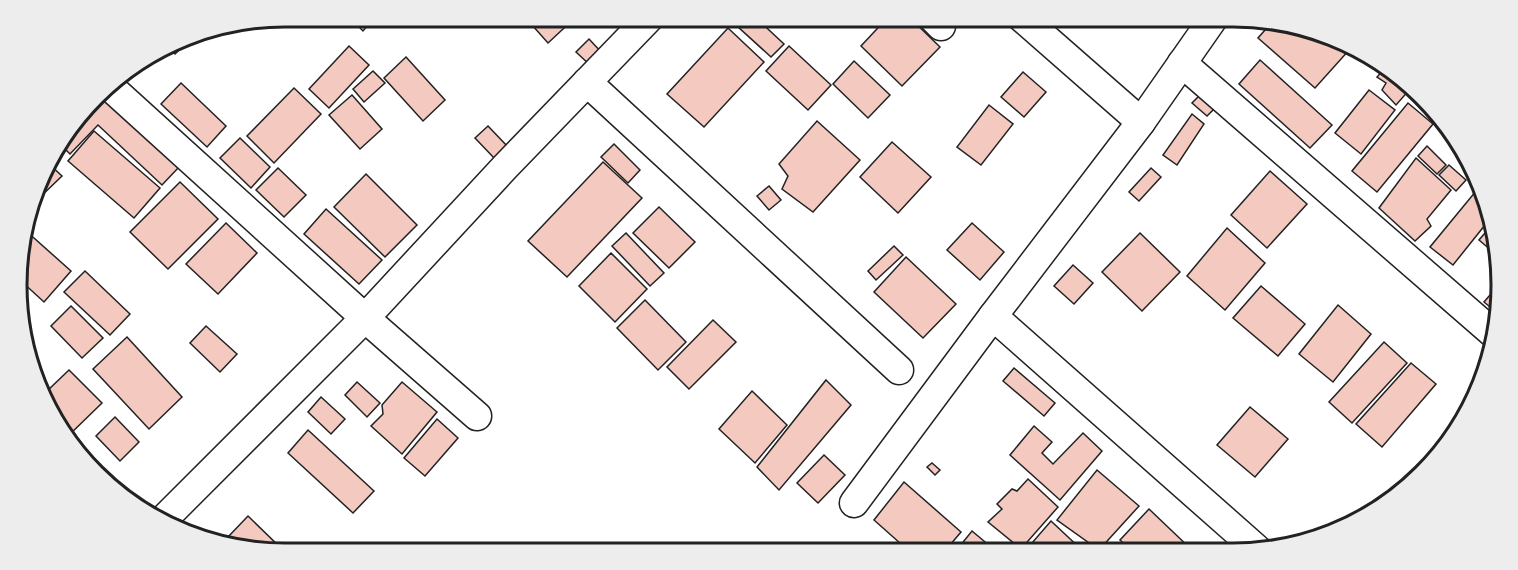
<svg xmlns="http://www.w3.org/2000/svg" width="1518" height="570" font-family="'Roboto Condensed',sans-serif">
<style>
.building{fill:#f3c9c0;stroke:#222;stroke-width:1.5}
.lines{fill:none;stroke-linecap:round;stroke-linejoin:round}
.minor-casing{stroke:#222;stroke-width:31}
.minor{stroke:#fff;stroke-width:28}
.rim{fill:none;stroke:#222;stroke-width:3}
</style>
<rect width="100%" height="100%" fill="#fff"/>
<g class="building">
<polygon points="348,16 376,16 363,31"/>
<polygon points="524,16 577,16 548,43"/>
<polygon points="614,16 632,16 624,25"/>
<polygon points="726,16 754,16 784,44 771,57"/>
<polygon points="768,16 786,16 777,26"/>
<polygon points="889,16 908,16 940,47 902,86 861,46"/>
<polygon points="1079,16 1095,16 1089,24"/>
<polygon points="1272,22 1303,26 1350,49 1315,88 1258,38"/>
<polygon points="728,28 764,62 704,127 667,94"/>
<polygon points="191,35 193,37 175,54 169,48"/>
<polygon points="589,39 603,54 591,66 576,52"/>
<polygon points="349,46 369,65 329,108 309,89"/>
<polygon points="789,46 831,85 808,110 766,71"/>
<polygon points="406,57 445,100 423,121 384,78"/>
<polygon points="1260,60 1332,125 1310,148 1239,84"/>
<polygon points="854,61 890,95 868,118 833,84"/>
<polygon points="1386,67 1397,72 1411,88 1396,105 1382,90 1386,83 1377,77"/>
<polygon points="373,71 385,83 364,102 353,89"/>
<polygon points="1023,72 1046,92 1024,117 1001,97"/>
<polygon points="181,83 226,126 207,147 161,104"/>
<polygon points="294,88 321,114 274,163 247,136"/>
<polygon points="1369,90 1395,110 1361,154 1335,133"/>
<polygon points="1412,90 1435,116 1410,92"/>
<polygon points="101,92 179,167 162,185 98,125 70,154 59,143"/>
<polygon points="352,95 382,129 360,149 329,115"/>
<polygon points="1200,95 1215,108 1207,116 1192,103"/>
<polygon points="1408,103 1433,124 1377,192 1352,171"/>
<polygon points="989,105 1013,124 981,165 957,147"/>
<polygon points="1192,114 1204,124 1177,165 1163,155"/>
<polygon points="817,121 860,160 813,212 782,189 788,176 779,164"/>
<polygon points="488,126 508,147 495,159 475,138"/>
<polygon points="94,131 160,188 134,218 68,161"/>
<polygon points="240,138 270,167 251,188 220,158"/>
<polygon points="892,142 931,177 898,213 860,177"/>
<polygon points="614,144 640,170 628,183 601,157"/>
<polygon points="1427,146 1446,165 1437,174 1418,156"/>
<polygon points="1416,158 1451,190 1427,219 1431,226 1415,241 1379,208"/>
<polygon points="603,162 642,198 567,277 528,241"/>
<polygon points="48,163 62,176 35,202"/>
<polygon points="1449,165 1466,180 1456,191 1439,175"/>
<polygon points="278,168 306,195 284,217 256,190"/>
<polygon points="1151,168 1161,177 1139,201 1129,192"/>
<polygon points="1270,171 1307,204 1267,248 1231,215"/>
<polygon points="366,174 417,225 385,257 334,207"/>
<polygon points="180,182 218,219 168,269 130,232"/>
<polygon points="769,186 781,200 769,210 757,196"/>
<polygon points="1476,191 1480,194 1489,220 1453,265 1430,247"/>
<polygon points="659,207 695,242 669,268 633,233"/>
<polygon points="326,209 382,260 359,284 304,234"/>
<polygon points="226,223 257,253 218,294 186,264"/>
<polygon points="972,223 1004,252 980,280 947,250"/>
<polygon points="1491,226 1499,250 1499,257 1479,240"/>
<polygon points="1227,228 1265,263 1225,310 1187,276"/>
<polygon points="25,230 71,271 44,302 20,280 19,250"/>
<polygon points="626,233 664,273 650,286 612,246"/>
<polygon points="1140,233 1180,272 1142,311 1102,272"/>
<polygon points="894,246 903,255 876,280 868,271"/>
<polygon points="611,253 647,289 615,322 579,286"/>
<polygon points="906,257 956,304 923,338 874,292"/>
<polygon points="1073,265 1093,283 1074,304 1054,286"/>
<polygon points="85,271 130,314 110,335 64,292"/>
<polygon points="1261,286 1305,324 1278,356 1233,318"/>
<polygon points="1497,287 1495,311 1484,302"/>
<polygon points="645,300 686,342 658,370 617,328"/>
<polygon points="1338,305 1371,334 1333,382 1299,354"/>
<polygon points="71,306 103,338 82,358 51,326"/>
<polygon points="713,320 736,342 689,389 667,367"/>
<polygon points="21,324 28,330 22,338"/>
<polygon points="206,326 237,354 220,372 190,343"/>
<polygon points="127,337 182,397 149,429 93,369"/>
<polygon points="1384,342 1407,363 1352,423 1329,402"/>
<polygon points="1411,363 1436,384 1382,447 1356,424"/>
<polygon points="1014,368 1055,403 1044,416 1003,381"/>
<polygon points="69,370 102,403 66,438 62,434 45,393"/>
<polygon points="826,380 851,405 779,490 757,467"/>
<polygon points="357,382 380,403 367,417 345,395"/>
<polygon points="402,382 437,412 402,454 371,426 383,414 382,405"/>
<polygon points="752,391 787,425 755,463 719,429"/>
<polygon points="321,397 345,419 331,434 308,412"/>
<polygon points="1250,407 1288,439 1255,477 1217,445"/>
<polygon points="115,417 139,442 120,461 96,436"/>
<polygon points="437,419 458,438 425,476 404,458"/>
<polygon points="1034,426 1052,442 1042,453 1053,464 1083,433 1102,451 1060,500 1010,455"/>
<polygon points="308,430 374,491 353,513 288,453"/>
<polygon points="824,455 845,475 818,503 797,483"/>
<polygon points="932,463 940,470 935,475 927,467"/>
<polygon points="1097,470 1139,506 1099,550 1057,520"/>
<polygon points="1028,479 1058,507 1021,549 988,522 1002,509 997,504 1012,489 1017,491"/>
<polygon points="904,482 961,532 944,552 910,552 874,520"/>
<polygon points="1149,509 1193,551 1132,551 1120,540"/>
<polygon points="248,516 286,553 239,547 228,537"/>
<polygon points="1051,521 1084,552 1025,551"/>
<polygon points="972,531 997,552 955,552"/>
</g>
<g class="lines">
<g class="minor-casing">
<g id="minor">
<polyline points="931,16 941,26"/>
<polyline points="1020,16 1141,122"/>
<polyline points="1182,63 1494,334"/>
<polyline points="587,82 899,370"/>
<polyline points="107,84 365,318 477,416"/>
<polyline points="993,316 1259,551"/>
<polyline points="854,503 993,316 1141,122 1215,16"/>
<polyline points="164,519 365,318 505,167 651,16"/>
</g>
</g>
<use href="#minor" class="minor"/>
</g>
<path d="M0 0H1518V570H0ZM285 27H1233A258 258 0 0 1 1491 285V285A258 258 0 0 1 1233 543H285A258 258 0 0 1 27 285V285A258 258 0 0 1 285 27Z" fill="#ededed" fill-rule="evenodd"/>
<path class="rim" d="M285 27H1233A258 258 0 0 1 1491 285V285A258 258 0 0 1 1233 543H285A258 258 0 0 1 27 285V285A258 258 0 0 1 285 27Z"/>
</svg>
